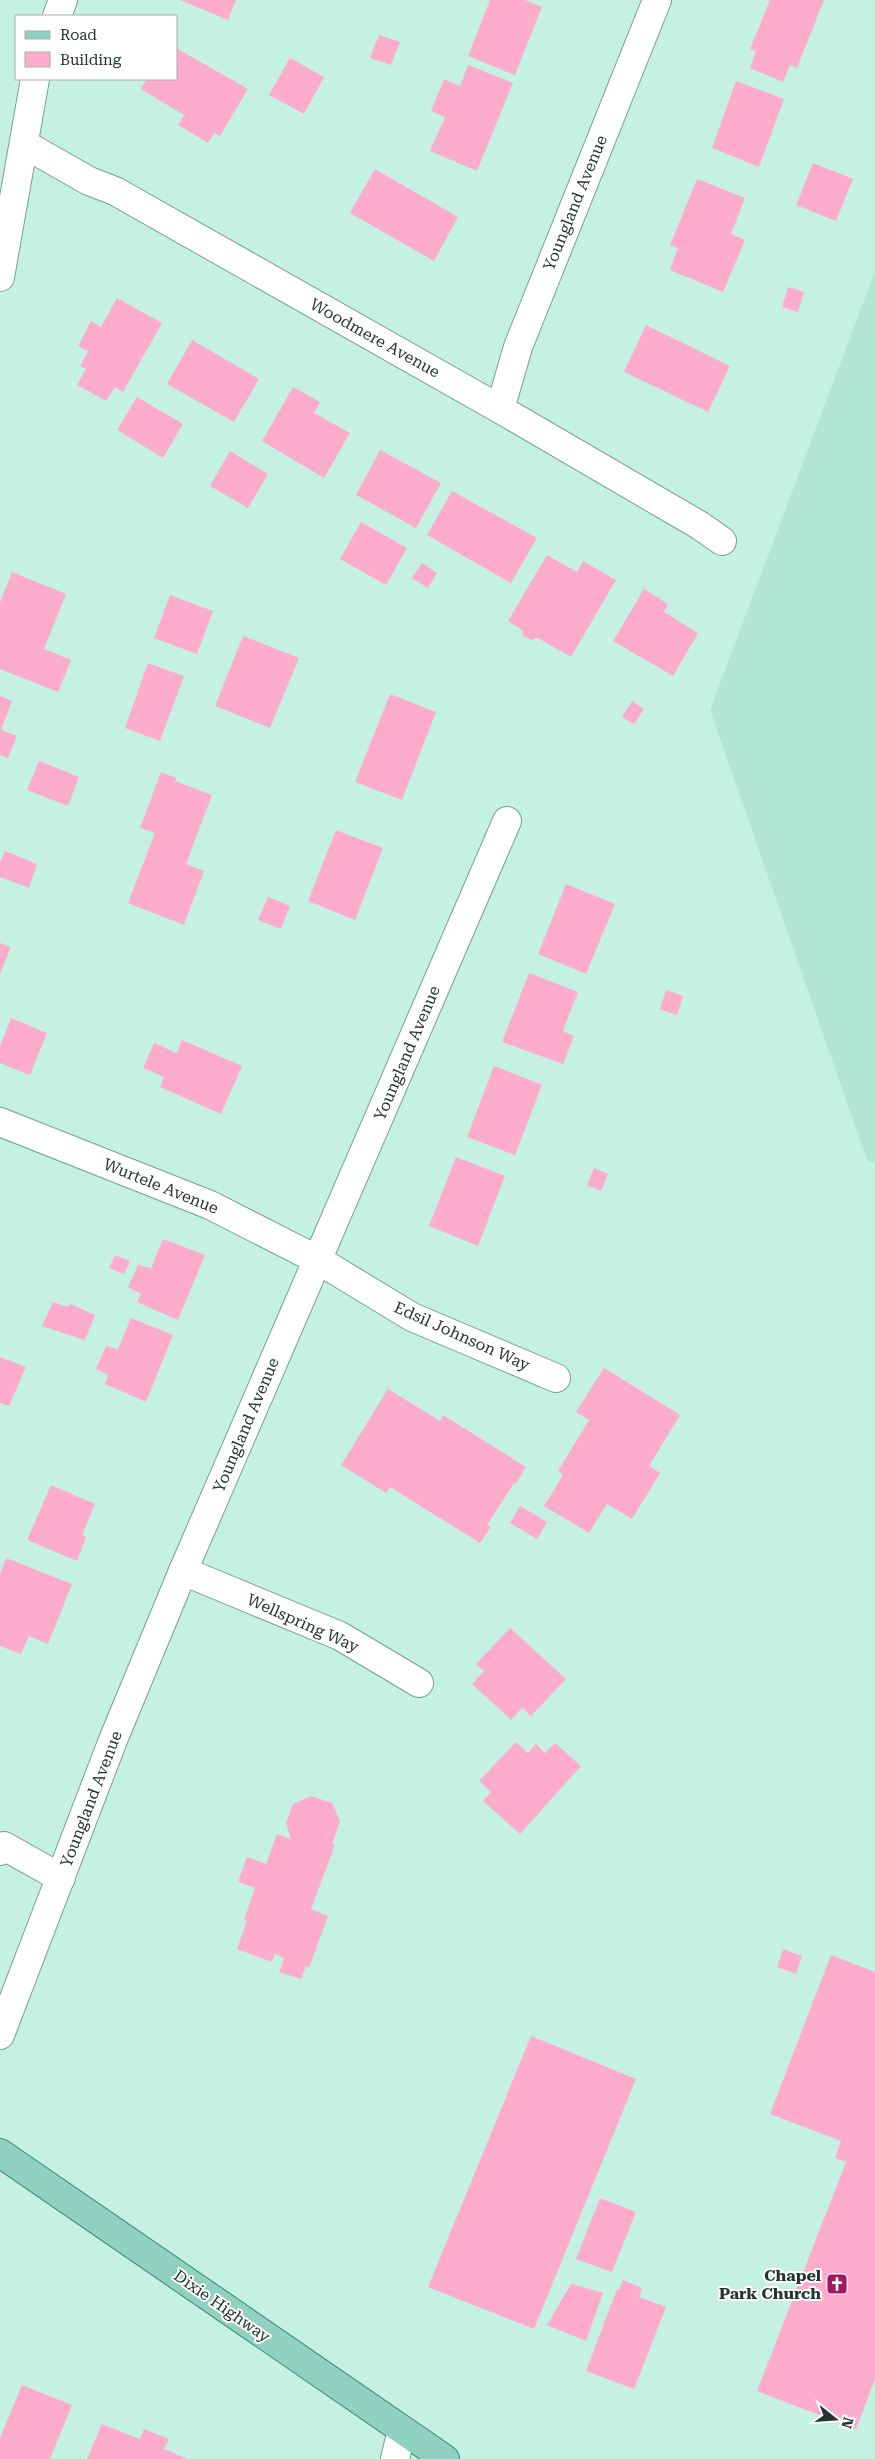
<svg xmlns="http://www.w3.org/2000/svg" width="875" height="2459" font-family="'Roboto Serif',serif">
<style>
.built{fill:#b2e5d5}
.building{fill:#feaccc}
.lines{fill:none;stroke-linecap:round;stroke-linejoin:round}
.minor-casing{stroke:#77a093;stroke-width:30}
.major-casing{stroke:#3a8672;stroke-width:30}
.minor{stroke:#fff;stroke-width:28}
.major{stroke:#90d1c0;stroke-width:28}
.labels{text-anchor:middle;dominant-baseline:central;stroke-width:4;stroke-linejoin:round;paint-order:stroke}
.street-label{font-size:16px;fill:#23342e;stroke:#fff}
.poi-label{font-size:16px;font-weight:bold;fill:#23342e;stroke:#fff;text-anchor:end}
</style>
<rect width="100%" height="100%" fill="#c5f1e2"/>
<polygon class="built" points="875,271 875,1163 867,1160 710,710"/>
<g class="building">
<polygon points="180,0 236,0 228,20"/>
<polygon points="490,0 525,0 542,7 515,75 468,56"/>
<polygon points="770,0 824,0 797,68 790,65 783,82 750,68 756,51 750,49"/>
<polygon points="379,35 400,42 391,65 370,58"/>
<polygon points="176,48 248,89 220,136 214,133 208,143 178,125 184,115 141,89 147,79 176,79"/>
<polygon points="290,58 324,77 304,114 269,95"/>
<polygon points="468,65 513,83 477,171 430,151 445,117 431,111 444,79 460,86"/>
<polygon points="736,81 784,99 759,167 712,148"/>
<polygon points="813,163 853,179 836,221 796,205"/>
<polygon points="375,169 458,217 434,261 350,213"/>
<polygon points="697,179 745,198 731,234 745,240 723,292 670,270 678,248 670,245"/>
<polygon points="788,287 804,292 798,312 782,307"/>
<polygon points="117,298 162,323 123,392 115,387 106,401 77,385 86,369 80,366 88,351 78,346 91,321 101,327"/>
<polygon points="646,325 730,366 708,412 624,372"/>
<polygon points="192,340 259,379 234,422 167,384"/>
<polygon points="293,387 320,402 314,413 350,433 324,478 262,441"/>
<polygon points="137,397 183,424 163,458 117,430"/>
<polygon points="380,450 441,483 416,528 356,495"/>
<polygon points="230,451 268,474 248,508 210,486"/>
<polygon points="452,491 537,538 511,583 427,535"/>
<polygon points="361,522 407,548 386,585 340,559"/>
<polygon points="547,555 577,572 583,561 616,580 571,657 538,638 531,640 523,636 522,630 508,621"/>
<polygon points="422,563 437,573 428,588 412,578"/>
<polygon points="12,572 66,594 44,649 71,660 58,692 0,669 0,602"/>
<polygon points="644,589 668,604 664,612 698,633 673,676 613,641"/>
<polygon points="170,595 213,611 197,654 154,638"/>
<polygon points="243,636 299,658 270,728 215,706"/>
<polygon points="148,663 184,676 160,741 125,728"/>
<polygon points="390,694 436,712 402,800 355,782"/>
<polygon points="0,696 12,701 1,730 17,736 8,758 0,755"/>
<polygon points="632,701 644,709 634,724 622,717"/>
<polygon points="39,761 79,777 68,806 27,790"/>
<polygon points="161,772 176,778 175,781 212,795 186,864 204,871 184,925 128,903 155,833 140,828"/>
<polygon points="336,830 383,848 355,920 308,901"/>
<polygon points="5,851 37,864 29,888 0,877 0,863"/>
<polygon points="566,884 615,904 586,974 538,954"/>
<polygon points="268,897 290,906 281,929 258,920"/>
<polygon points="0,943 11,947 0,974"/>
<polygon points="529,973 578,992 563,1031 574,1036 563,1064 502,1042"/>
<polygon points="666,990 683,996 677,1015 660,1009"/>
<polygon points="11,1018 47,1033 30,1075 0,1063 0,1046"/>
<polygon points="182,1040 242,1066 221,1114 160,1087 164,1077 143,1068 154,1043 177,1053"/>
<polygon points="494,1066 542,1085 515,1155 467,1137"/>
<polygon points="456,1157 505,1176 478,1246 429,1226"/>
<polygon points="594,1168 608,1174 601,1191 587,1185"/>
<polygon points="163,1239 205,1255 178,1320 137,1302 141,1294 128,1287 138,1265 151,1268"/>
<polygon points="115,1255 130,1261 124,1274 109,1268"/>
<polygon points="53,1302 68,1307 70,1304 95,1315 85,1340 42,1326"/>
<polygon points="131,1318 173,1335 146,1402 105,1384 108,1375 96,1369 106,1346 118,1349"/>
<polygon points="0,1357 26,1367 9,1406 0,1403"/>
<polygon points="604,1368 680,1415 649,1466 660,1473 632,1519 607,1504 589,1533 544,1506 563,1475 558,1471 589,1420 576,1412"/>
<polygon points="388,1389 440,1421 443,1415 526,1467 516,1484 514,1483 487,1525 491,1527 480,1543 390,1487 386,1493 341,1465"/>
<polygon points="51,1485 95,1504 82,1535 86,1537 77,1561 27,1540"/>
<polygon points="520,1506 547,1522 537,1539 510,1523"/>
<polygon points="6,1558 72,1584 48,1644 29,1636 21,1654 0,1646 0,1574"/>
<polygon points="510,1628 566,1679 531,1716 522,1708 511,1720 472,1684 484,1671 476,1664"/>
<polygon points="516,1742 528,1753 536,1744 545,1753 555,1743 581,1766 520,1834 483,1801 491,1792 479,1781"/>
<polygon points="311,1796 332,1803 340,1821 332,1844 335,1845 311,1909 328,1916 309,1968 306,1966 301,1979 279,1972 284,1958 275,1954 272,1962 237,1949 247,1921 244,1920 255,1888 238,1882 247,1857 266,1864 277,1834 291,1839 286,1823 293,1804"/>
<polygon points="783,1949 802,1956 796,1974 777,1967"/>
<polygon points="831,1955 875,1972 875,2379 856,2429 757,2391 846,2162 835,2158 841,2141 770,2114"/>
<polygon points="531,2036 636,2079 534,2329 428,2287"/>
<polygon points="600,2198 636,2212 612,2272 576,2259"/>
<polygon points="623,2280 642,2288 639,2297 666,2307 634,2389 586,2371 617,2289 619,2290"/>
<polygon points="571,2284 603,2293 586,2341 547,2325"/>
<polygon points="22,2385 72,2405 50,2459 0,2459 0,2438"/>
<polygon points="102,2424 140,2439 144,2429 169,2439 164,2449 188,2459 87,2459"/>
</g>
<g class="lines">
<g class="minor-casing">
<g id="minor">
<polyline points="57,16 63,0"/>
<polyline points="24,144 89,181 115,191 500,409 699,525 722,541"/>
<polyline points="0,277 35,79"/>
<polyline points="500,409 518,347 657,0"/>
<polyline points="0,1122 210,1205 318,1260 412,1317 556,1378"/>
<polyline points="183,1571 340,1636 419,1683"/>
<polyline points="0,1851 4,1846 61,1878"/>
<polyline points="0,2035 113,1740 183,1571 507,821"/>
<polyline points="395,2459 402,2430"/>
</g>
</g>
<g class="major-casing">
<polyline id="major" points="0,2153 445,2459"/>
</g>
<use href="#minor" class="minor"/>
<use href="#major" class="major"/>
</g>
<defs>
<g id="church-square" transform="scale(1.125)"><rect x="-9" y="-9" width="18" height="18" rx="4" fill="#a21963" stroke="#fff"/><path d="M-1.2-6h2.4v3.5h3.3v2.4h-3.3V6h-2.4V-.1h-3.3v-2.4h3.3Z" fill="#fff"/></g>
</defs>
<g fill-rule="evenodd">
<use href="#church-square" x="837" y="2284"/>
</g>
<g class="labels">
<g class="street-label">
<text transform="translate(575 203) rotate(-68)">Youngland Avenue</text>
<text transform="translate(375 338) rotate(29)">Woodmere Avenue</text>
<text transform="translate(407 1053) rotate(-67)">Youngland Avenue</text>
<text transform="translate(161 1186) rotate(22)">Wurtele Avenue</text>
<text transform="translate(462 1336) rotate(24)">Edsil Johnson Way</text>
<text transform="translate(246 1425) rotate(-67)">Youngland Avenue</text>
<text transform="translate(303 1623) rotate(24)">Wellspring Way</text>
<text transform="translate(91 1799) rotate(-69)">Youngland Avenue</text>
<text transform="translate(222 2306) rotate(35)">Dixie Highway</text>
</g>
<g class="poi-label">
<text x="821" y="2275">Chapel<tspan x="821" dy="18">Park Church</tspan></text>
</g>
</g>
<rect x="15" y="15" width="162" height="65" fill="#ffffff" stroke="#a7aeab"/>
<rect x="25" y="31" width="25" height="8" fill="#90d1c0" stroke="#a7aeab"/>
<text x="60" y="40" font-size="15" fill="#23342e">Road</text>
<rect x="25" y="52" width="25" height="15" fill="#feaccc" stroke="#a7aeab"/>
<text x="60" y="65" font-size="15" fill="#23342e">Building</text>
<g transform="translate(835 2419) rotate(107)" stroke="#ffffff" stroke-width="4" paint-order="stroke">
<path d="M0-4L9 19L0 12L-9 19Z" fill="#23342e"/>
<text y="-8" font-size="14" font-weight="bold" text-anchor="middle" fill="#23342e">N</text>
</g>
</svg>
